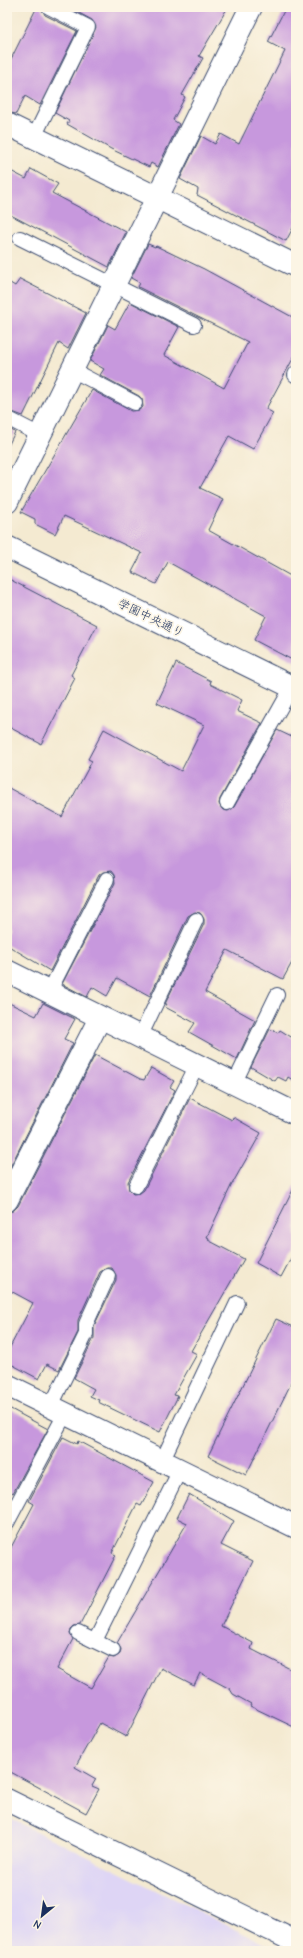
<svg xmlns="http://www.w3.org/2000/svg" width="303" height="1958" font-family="'Comic Neue','Klee One',sans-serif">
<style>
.built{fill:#ded5f5}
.building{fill:#c798dd}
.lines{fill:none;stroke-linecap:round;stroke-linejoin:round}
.service-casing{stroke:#3c4b6f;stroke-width:16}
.minor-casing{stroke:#3c4b6f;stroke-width:24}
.tertiary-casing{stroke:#3c4b6f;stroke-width:24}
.service{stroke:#fff;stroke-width:14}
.minor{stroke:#fff;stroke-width:22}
.tertiary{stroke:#fff;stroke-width:22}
.labels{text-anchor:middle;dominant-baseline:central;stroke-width:3.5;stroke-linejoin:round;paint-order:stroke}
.street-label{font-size:12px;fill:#1b2f5e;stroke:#fcf5e5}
</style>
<rect width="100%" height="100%" fill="#fcf5e5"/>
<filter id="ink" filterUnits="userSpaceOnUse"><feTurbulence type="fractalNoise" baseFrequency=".025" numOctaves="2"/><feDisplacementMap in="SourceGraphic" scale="8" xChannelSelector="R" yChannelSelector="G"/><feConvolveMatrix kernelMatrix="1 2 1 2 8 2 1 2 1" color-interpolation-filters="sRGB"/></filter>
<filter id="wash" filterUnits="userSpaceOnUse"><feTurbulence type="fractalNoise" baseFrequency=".012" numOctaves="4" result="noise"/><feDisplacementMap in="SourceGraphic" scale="16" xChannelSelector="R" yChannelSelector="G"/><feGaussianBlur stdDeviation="0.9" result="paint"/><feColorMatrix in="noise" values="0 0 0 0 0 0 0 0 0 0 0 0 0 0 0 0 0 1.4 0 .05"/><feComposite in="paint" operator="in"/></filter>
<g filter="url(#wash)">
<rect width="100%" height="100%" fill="#f4ead1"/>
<polygon class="built" points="7,1817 279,1951 7,1951"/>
<g id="blocks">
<g class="building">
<polygon points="37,7 41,7 45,15 77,31 40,105 25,96 16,114 7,112 7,67"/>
<polygon points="68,7 228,7 199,56 203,58 182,95 185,97 173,120 179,124 158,167 151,163 149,167 111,149 67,124 69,121 55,113 96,27 92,20"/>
<polygon points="286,7 296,7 296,222 286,241 197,195 198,189 180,179 201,136 215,144 221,134 239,144 285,51 268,42"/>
<polygon points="7,169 26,179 31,169 58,184 52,193 126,232 109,267 7,213"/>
<polygon points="148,244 155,247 156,246 204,269 296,319 296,353 266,409 273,413 253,449 229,436 200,488 223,499 208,530 296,579 296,662 254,640 266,616 168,562 156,584 132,572 142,553 64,516 55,534 35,524 35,519 21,512 92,390 131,411 139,410 143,407 142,399 139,396 100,375 104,369 90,361 108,325 115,329 130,302 179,327 164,355 224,388 248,342 138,287 140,283 131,278"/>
<polygon points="20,279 86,313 68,349 59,343 23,416 7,410 7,281 15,286"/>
<polygon points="7,428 15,432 7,448"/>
<polygon points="7,578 97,625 71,675 75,678 41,744 7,726"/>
<polygon points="176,663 211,681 210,684 242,700 237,711 262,723 220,799 219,804 223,810 228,811 234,807 277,730 296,739 296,955 283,979 227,950 205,992 255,1020 237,1059 189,1032 195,1023 165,1007 167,1004 165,1004 204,924 204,919 200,913 195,912 188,916 150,996 117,978 107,996 92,987 87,997 62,984 115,883 114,875 111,871 103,872 99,875 50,971 7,945 7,787 62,817 92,761 88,759 104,729 181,771 204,725 157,703"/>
<polygon points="7,1002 36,1016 43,1003 75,1019 64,1039 73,1043 7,1173"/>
<polygon points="270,1029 278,1033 280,1030 296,1040 296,1082 288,1077 286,1081 278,1077 275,1081 251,1067"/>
<polygon points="95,1055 140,1079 144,1080 151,1068 174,1081 170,1087 175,1090 128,1182 129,1190 133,1194 140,1193 144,1190 190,1098 232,1120 233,1117 261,1133 231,1186 207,1237 209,1238 208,1240 244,1259 191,1351 197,1354 174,1395 178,1396 160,1432 98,1402 99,1400 90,1396 94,1389 74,1378 94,1338 94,1326 116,1280 116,1275 112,1268 107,1268 100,1272 78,1320 78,1332 59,1370 47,1364 39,1379 7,1362 7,1353 33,1303 7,1289 7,1212 13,1211 18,1206"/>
<polygon points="296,1184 296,1249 281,1277 256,1263"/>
<polygon points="276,1319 296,1328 296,1373 246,1475 208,1456"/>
<polygon points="7,1407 48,1429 13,1493 7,1489"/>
<polygon points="63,1437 77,1444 78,1441 154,1482 141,1506 137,1504 112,1553 116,1555 80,1625 74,1626 71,1629 70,1634 73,1639 57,1669 91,1688 109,1657 114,1658 120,1654 121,1649 117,1643 187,1523 177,1518 189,1494 234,1521 221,1545 253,1561 221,1626 253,1643 251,1649 296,1672 296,1728 250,1706 251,1704 233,1694 230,1689 200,1673 194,1685 161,1668 126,1737 100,1723 75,1767 96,1779 92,1786 99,1789 86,1813 7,1770 7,1555 34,1504 29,1501"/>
</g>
</g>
</g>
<g filter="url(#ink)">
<use href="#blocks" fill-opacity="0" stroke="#3c4b6f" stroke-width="1"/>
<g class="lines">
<g class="service-casing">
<g id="service">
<polyline points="34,137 88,27 49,7"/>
<polyline points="20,238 194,325"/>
<polyline points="72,370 135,403"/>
<polyline points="295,375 296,373"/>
<polyline points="7,418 40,435"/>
<polyline points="227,803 292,687"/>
<polyline points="49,992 107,879"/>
<polyline points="140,1037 196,920"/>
<polyline points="234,1084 277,995"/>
<polyline points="136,1186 197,1065"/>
<polyline points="51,1406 86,1334 86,1324 108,1276"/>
<polyline points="162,1461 237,1303"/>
<polyline points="7,1523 65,1414"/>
<polyline points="78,1633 113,1650"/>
<polyline points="95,1641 180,1470"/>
</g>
</g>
<g class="minor-casing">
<g id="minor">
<polyline points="7,124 296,266"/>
<polyline points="7,502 251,7"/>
<polyline points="7,971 296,1114"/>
<polyline points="7,1200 100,1018"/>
<polyline points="7,1385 296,1527"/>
<polyline points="7,1800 296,1942"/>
</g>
</g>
<g class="tertiary-casing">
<polyline id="tertiary" points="7,547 296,689"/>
</g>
<use href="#service" class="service"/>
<use href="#minor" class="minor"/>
<use href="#tertiary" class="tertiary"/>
</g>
</g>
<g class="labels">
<g class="street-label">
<text transform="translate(151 618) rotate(26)">学園中央通り</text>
</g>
</g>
<rect width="303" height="1958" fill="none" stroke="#fcf5e5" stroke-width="24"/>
<g transform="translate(42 1916) rotate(209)" stroke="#fcf5e5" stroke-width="3" paint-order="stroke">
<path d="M0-3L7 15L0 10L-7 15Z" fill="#1b2f5e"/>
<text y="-6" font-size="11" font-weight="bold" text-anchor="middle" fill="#1b2f5e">N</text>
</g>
</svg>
